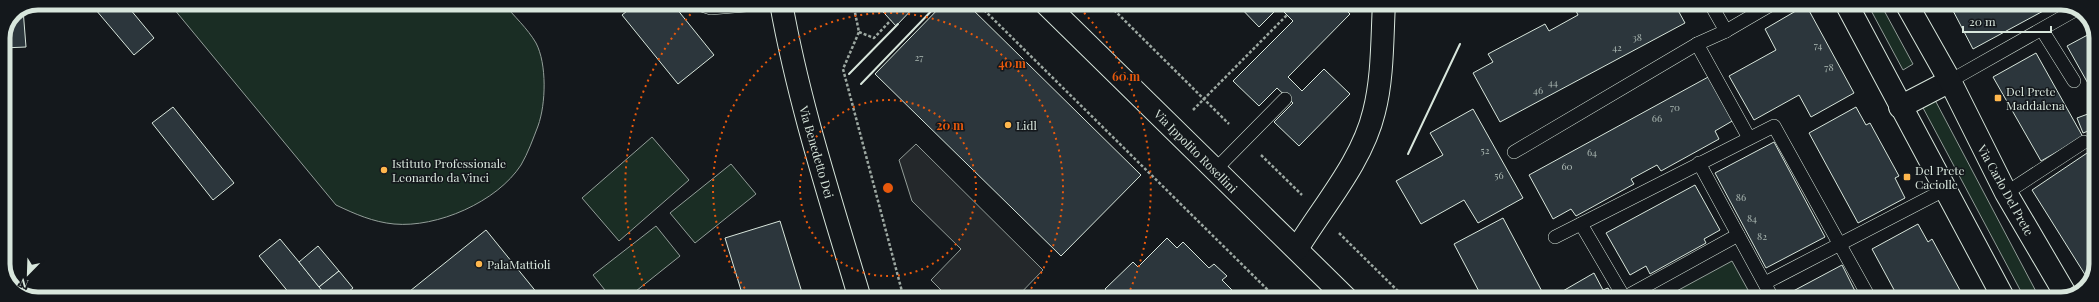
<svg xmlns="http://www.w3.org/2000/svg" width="2099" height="302" font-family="'Playfair Display',serif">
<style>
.green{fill:#1a2d24;stroke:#939e99}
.parking{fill:#24282b;stroke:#939e99}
.building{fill:#2c363c;stroke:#d8e6dc}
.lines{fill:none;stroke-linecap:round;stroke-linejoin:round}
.lane-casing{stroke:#d8e6dc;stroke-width:14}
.street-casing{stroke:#d8e6dc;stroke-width:24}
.secondary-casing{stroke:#d8e6dc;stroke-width:24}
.path{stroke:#9da8a2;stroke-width:2.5;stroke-dasharray:3 2;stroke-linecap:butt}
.lane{stroke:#14181c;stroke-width:13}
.street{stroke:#14181c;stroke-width:22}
.secondary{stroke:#14181c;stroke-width:22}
.wall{stroke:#d8e6dc;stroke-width:2}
.ring{fill:none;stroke:#e8590c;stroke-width:2;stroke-dasharray:2 4}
.poi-dot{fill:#ffb74d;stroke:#14181c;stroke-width:1.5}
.labels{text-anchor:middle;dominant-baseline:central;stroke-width:3;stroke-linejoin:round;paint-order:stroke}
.number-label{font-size:10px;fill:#adbab4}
.poi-label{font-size:12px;fill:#d8e6dc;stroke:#14181c;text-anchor:start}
.street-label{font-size:12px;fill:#d8e6dc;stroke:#14181c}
.rim{fill:none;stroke:#d8e6dc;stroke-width:5}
.centre{fill:#e8590c;stroke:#14181c;stroke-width:2}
.ring-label{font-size:12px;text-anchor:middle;font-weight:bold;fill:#e8590c;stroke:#14181c;stroke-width:3;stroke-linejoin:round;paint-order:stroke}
</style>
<rect width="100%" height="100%" fill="#14181c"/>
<g class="green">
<path d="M169,3H503C513,15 528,29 536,43C547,64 546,104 538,126C533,139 528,153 521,165C497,202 437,228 394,224C373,222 355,214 336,205Z"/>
<polygon points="1867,3 1880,3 1913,64 1903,70"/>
<polygon points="1935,100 2040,299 2025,299 1922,106"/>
<polygon points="652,137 689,180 619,241 582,198"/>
<polygon points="731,164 756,194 695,243 670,213"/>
<polygon points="656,226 680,256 626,299 612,299 593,275"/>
<polygon points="1732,261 1753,299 1662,299"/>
</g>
<polygon class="parking" points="916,144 1043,270 1015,299 950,299 931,280 961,249 912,201 899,160"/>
<g class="building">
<polygon points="90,3 125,3 154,38 134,55"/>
<polygon points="637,3 672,3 714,55 678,84 622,15"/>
<polygon points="875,3 918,3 896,26"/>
<polygon points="944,3 966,3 1141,175 1061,256 875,74"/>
<polygon points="1236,3 1294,3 1303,11 1311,3 1339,3 1350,14 1288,77 1302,91 1324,69 1350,94 1299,146 1274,122 1293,103 1277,88 1259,106 1233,81 1293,21 1279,7 1259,27"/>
<polygon points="1585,3 1674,3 1685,23 1500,122 1473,73 1493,62 1488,54 1545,24 1549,31 1578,15 1575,9"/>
<polygon points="1949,3 2058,3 1973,49"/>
<polygon points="1806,5 1854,93 1811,117 1799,95 1754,120 1729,76 1776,50 1765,29"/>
<polygon points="23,9 26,47 3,48 3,38 13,13"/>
<polygon points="2095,31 2096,84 2090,87 2067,46"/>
<polygon points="2036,53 2083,137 2041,161 1993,77"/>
<polygon points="1710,76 1734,120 1715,131 1719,139 1661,171 1657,165 1631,179 1634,184 1576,216 1571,209 1553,219 1529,175"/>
<polygon points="173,107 234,183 213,200 152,123"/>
<polygon points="1856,107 1866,125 1870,123 1899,176 1895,178 1905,198 1858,223 1809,133"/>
<polygon points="1473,109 1523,198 1478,223 1464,200 1421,224 1396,181 1443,155 1430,133"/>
<polygon points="2096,111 2096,128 2083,133 2077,118"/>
<polygon points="1774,142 1825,237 1766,268 1715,173"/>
<polygon points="2096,147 2096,206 2092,208 2096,214 2096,268 2089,281 2032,190"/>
<polygon points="1695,185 1720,230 1704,239 1706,243 1650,274 1646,266 1630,275 1606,233"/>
<polygon points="1503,218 1546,299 1483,299 1454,244"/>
<polygon points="780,221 804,299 711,299 741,290 725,238"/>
<polygon points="1918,224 1928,242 1932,239 1961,292 1956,294 1959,299 1899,299 1872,249"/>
<polygon points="486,230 542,299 400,299"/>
<polygon points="1167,238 1177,248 1183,242 1209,268 1214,264 1227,276 1222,280 1241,299 1104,299 1109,294 1105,289 1133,262 1138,267"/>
<polygon points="280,239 299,262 329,299 294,299 259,256"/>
<polygon points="318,246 339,271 319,287 299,262"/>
<polygon points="1842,265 1859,299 1783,299 1782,297"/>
<polygon points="339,271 353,288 339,299 329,299 319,287"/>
<polygon points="1594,273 1603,290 1608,288 1614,299 1549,299"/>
</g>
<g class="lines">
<g class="lane-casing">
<g id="lane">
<polyline points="696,3 711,8 769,3"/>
<polyline points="1710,3 1726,31"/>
<polyline points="2042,30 2074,81"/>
<polyline points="1697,44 1749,138"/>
<polyline points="1950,81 2077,9"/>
<polyline points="1514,152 1697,44 1726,31 1774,3"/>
<polyline points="1699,163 1773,299"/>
<polyline points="1215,170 1285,99"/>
<polyline points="2006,193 2084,142"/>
<polyline points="1581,224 1625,299"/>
<polyline points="1555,237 1774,126 1870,299"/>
<polyline points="1765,283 1944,190"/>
<polyline points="1624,298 1738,235"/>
</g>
</g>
<g class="street-casing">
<g id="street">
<path d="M781,3C799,104 831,201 860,299"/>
<polyline points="1045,3 1347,299"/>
<polyline points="1900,107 1950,81"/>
<path d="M1297,249C1323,206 1362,162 1374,112C1383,77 1382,39 1384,3"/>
</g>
</g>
<g class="secondary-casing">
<g id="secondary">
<polyline points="1846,3 2004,299"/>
<polyline points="1906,3 1950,81 2006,193 2067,297"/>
</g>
</g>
<g class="path">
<polyline points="853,3 859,32 843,69 904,299"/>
<polyline points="977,3 1277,299"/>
<polyline points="1107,3 1229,124"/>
<polyline points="1296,5 1298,3"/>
<polyline points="859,32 874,38 891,20"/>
<polyline points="1193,110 1287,15"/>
<polyline points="1261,155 1302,195"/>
<polyline points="1339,233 1406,299"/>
</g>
<use href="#lane" class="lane"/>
<use href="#street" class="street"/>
<use href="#secondary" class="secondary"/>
<g class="wall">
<polyline points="849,74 898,24"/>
<polyline points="861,84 939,3"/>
<polyline points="1408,154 1460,44"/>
</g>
</g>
<g class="ring">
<circle cx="888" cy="188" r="88"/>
<path d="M752 298A175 175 0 1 1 1024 298"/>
<path d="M649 297A263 263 0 0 1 700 4M1076 4A263 263 0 0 1 1127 297"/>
</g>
<g class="poi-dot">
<rect x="1994" y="94" width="8" height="8" rx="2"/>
<circle cx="1008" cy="125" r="4"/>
<circle cx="384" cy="170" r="4"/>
<rect x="1903" y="173" width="8" height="8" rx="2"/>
<circle cx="479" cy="264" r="4"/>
</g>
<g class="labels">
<g class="number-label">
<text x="1637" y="37">38</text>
<text x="1818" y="45">74</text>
<text x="1617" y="47">42</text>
<text x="919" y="57">27</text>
<text x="1829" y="67">78</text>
<text x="1553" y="82">44</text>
<text x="1538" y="90">46</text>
<text x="1675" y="107">70</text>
<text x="1657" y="118">66</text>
<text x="1485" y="150">52</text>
<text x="1592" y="152">64</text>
<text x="1567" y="166">60</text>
<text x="1499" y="175">56</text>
<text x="1741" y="197">86</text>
<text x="1752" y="218">84</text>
<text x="1762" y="236">82</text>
</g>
<g class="poi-label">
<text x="2006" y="91">Del Prete<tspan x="2006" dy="14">Maddalena</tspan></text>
<text x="1016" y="125">Lidl</text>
<text x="392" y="163">Istituto Professionale<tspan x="392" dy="14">Leonardo da Vinci</tspan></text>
<text x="1915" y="170">Del Prete<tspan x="1915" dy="14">Caciolle</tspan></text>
<text x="487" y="264">PalaMattioli</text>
</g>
<g class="street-label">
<text transform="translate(1196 151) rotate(45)">Via Ippolito Rosellini</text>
<text transform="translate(817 152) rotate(74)">Via Benedetto Dei</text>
<text transform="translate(2006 190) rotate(61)">Via Carlo Del Prete</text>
</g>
</g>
<path d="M0 0H2099V302H0ZM38 10H2061A28 28 0 0 1 2089 38V264A28 28 0 0 1 2061 292H38A28 28 0 0 1 10 264V38A28 28 0 0 1 38 10Z" fill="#14181c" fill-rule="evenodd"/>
<path class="rim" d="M38 10H2061A28 28 0 0 1 2089 38V264A28 28 0 0 1 2061 292H38A28 28 0 0 1 10 264V38A28 28 0 0 1 38 10Z"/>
<circle cx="888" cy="188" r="6" class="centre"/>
<g class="ring-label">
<text x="1012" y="68">40 m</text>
<text x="1126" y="81">60 m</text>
<text x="950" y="130">20 m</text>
</g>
<g transform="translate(28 274) rotate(203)" stroke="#14181c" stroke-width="3" paint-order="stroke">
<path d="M0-3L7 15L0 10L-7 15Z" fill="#d8e6dc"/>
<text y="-6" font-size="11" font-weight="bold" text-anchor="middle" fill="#d8e6dc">N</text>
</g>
<path d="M1963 26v6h88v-6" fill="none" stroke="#d8e6dc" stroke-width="2"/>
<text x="1969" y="26" font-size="12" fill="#d8e6dc" stroke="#14181c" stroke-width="3" paint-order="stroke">20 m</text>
</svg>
